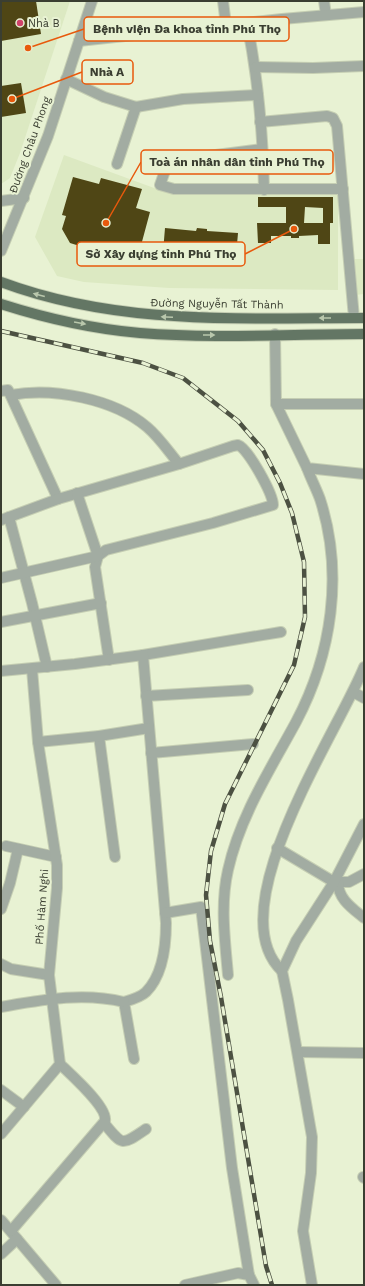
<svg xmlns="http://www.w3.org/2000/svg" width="365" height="1286" font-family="'Work Sans',sans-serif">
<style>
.built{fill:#dce9c2}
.building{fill:#4f4615;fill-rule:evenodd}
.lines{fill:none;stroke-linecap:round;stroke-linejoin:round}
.minor-casing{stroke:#c5ceb3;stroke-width:12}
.major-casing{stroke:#c5ceb3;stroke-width:12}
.minor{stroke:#a2aca2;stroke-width:10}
.major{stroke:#637664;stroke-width:10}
.rail-casing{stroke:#4c5142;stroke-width:4.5}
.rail{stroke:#e8f2d3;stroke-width:3;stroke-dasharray:9;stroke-linecap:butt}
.oneway{fill:#b9c7ac}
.poi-dot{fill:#d0426a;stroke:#e8f2d3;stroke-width:1.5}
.labels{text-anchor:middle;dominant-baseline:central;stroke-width:4;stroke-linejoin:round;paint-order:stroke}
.poi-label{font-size:11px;fill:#3a3e31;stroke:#e8f2d3;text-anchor:start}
.street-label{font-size:11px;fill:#3a3e31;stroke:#e8f2d3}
.leader{fill:none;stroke:#e8590c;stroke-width:1.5}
.callout-dot{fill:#e8590c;stroke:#e8f2d3;stroke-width:1.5}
.callout{fill:#e8f2d3;stroke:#e8590c;stroke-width:1.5}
.callout-label{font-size:12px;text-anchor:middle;font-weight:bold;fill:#3a3e31}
</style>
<rect width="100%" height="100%" fill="#e8f2d3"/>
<g class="built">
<polygon points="1,1 70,1 20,153 10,178 1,184"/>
<polygon points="64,155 165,192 338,195 338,290 169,288 84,282 57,276 35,237"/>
<polygon points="353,259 364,259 364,294 355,295"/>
</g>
<g class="building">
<polygon points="1,1 36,1 41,34 1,41"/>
<polygon points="21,83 26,113 1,117 1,86"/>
<polygon points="73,177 99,184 101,178 142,189 136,208 150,212 136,264 83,250 83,247 70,243 62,229 66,216 62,215"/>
<path d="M258,197H333V223H327H330V244H318V235L299,236V238H291V236H271V243H258L257,223H286V207H258ZM305,207L323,208V223H304Z"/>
<polygon points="165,228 196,231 197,228 207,229 207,231 238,233 236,256 224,255 224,246 205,245 205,247 178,244 177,253 163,252"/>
</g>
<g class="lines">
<g class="minor-casing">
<g id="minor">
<polyline points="223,1 226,25"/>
<polyline points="324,1 326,15"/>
<path d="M247,23C258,78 263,133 264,190"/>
<polyline points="79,41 282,19 364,12"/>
<polyline points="256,67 313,68 364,66"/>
<polyline points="66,79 104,97 136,107 183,99 258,95"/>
<polyline points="260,122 327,116 333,118 337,126 354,318"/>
<polyline points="262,149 177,160 167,165 160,185 174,189 343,189"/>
<polyline points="117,164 136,107"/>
<polyline points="1,201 24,198"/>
<polyline points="1,251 48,136 92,1"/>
<polyline points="275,334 276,404 307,468 364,474"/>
<polyline points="1,391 8,390 9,392 58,499"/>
<path d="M11,395C53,387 114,399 147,427C159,437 169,452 179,464"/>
<polyline points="276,404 364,404"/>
<polyline points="9,517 32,603 47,667"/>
<path d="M1,520L58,499L179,464L233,446L238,445C248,448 273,494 273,505L213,523L106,550L98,556L95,567L109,660"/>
<polyline points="1,578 98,556 77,493"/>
<polyline points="1,622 101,603"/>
<polyline points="143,655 281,632"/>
<path d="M1,671L75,664L143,655L166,923C166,945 163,975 146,992C141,997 131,1000 124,1002L134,1059"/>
<polyline points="353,692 364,698"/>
<polyline points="146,696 248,690"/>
<polyline points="99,736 115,857"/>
<polyline points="38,742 99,736 149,728"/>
<polyline points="151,753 253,744"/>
<polyline points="6,846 56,857"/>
<polyline points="277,848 334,882 349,882 364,874"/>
<path d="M338,882C338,899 352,908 364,918"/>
<polyline points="1,909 10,883 18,849"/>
<polyline points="165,913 201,907 232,1168 249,1275"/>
<polyline points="1,964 11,969 49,975"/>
<path d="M282,971C217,910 338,732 364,667"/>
<path d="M228,975C225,940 220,905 228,870C240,816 270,770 296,722C332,654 344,573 320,499C316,488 311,479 307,468"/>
<path d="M1,1007C42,1000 82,992 124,1002"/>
<polyline points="298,1052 364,1053"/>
<polyline points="1,1090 24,1107"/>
<path d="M104,1123C123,1146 121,1146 146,1129"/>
<polyline points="1,1134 60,1064 49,975 57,888 57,865 38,742 32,669"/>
<polyline points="363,1177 364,1178"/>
<polyline points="1,1220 56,1285"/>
<path d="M11,1231L105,1121C108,1107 70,1074 60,1064"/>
<polyline points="1,1254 17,1239"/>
<polyline points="185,1285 238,1273 249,1275 254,1285"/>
<polyline points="312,1285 303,1231 311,1173 312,1137 288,1000 282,971 296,941 334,882 364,824"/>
</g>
</g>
<g class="major-casing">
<g id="major">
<path d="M1,282C119,326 241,318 364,318"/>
<path d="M1,304C45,318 94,329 140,333C214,339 290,334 364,334"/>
</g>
</g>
<use href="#minor" class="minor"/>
<use href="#major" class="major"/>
<g class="rail-casing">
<polyline id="rail" points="1,331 143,363 183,378 238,421 263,450 280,483 292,513 304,562 305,617 294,665 225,804 211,851 206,895 210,941 221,997 266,1266 272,1285"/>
</g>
<use href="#rail" class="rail"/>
</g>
<defs><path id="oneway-solid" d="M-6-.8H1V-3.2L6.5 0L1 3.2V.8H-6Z"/></defs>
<g class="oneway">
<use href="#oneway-solid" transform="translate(39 295) rotate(-165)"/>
<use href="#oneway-solid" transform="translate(167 317) rotate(-177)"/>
<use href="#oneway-solid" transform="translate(325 318) rotate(180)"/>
<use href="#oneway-solid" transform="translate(80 323) rotate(10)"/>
<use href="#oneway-solid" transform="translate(209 335)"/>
</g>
<circle class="poi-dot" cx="20" cy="23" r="4"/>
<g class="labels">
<g class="poi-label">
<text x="28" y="23">Nhà B</text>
</g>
<g class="street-label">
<text transform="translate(30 145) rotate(-70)">Đường Châu Phong</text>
<text transform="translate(217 304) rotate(1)">Đường Nguyễn Tất Thành</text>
<text transform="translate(42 907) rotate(-86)">Phố Hàm Nghi</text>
</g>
</g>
<path class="leader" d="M28 48L84 29M12 99L82 72M106 223L141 162M294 229L245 254"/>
<g class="callout-dot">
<circle cx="28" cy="48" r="4"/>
<circle cx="12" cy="99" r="4"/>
<circle cx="106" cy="223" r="4"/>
<circle cx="294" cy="229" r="4"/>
</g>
<g class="callout">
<rect x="84" y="17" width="205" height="24" rx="4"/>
<rect x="82" y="60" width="51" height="24" rx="4"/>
<rect x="141" y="150" width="192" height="24" rx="4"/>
<rect x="77" y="242" width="168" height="24" rx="4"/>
</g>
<g class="callout-label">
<text x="187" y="33">Bệnh viện Đa khoa tỉnh Phú Thọ</text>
<text x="107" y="76">Nhà A</text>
<text x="237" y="166">Toà án nhân dân tỉnh Phú Thọ</text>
<text x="161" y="258">Sở Xây dựng tỉnh Phú Thọ</text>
</g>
<rect width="365" height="1286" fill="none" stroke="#3a3e31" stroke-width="4"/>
</svg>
